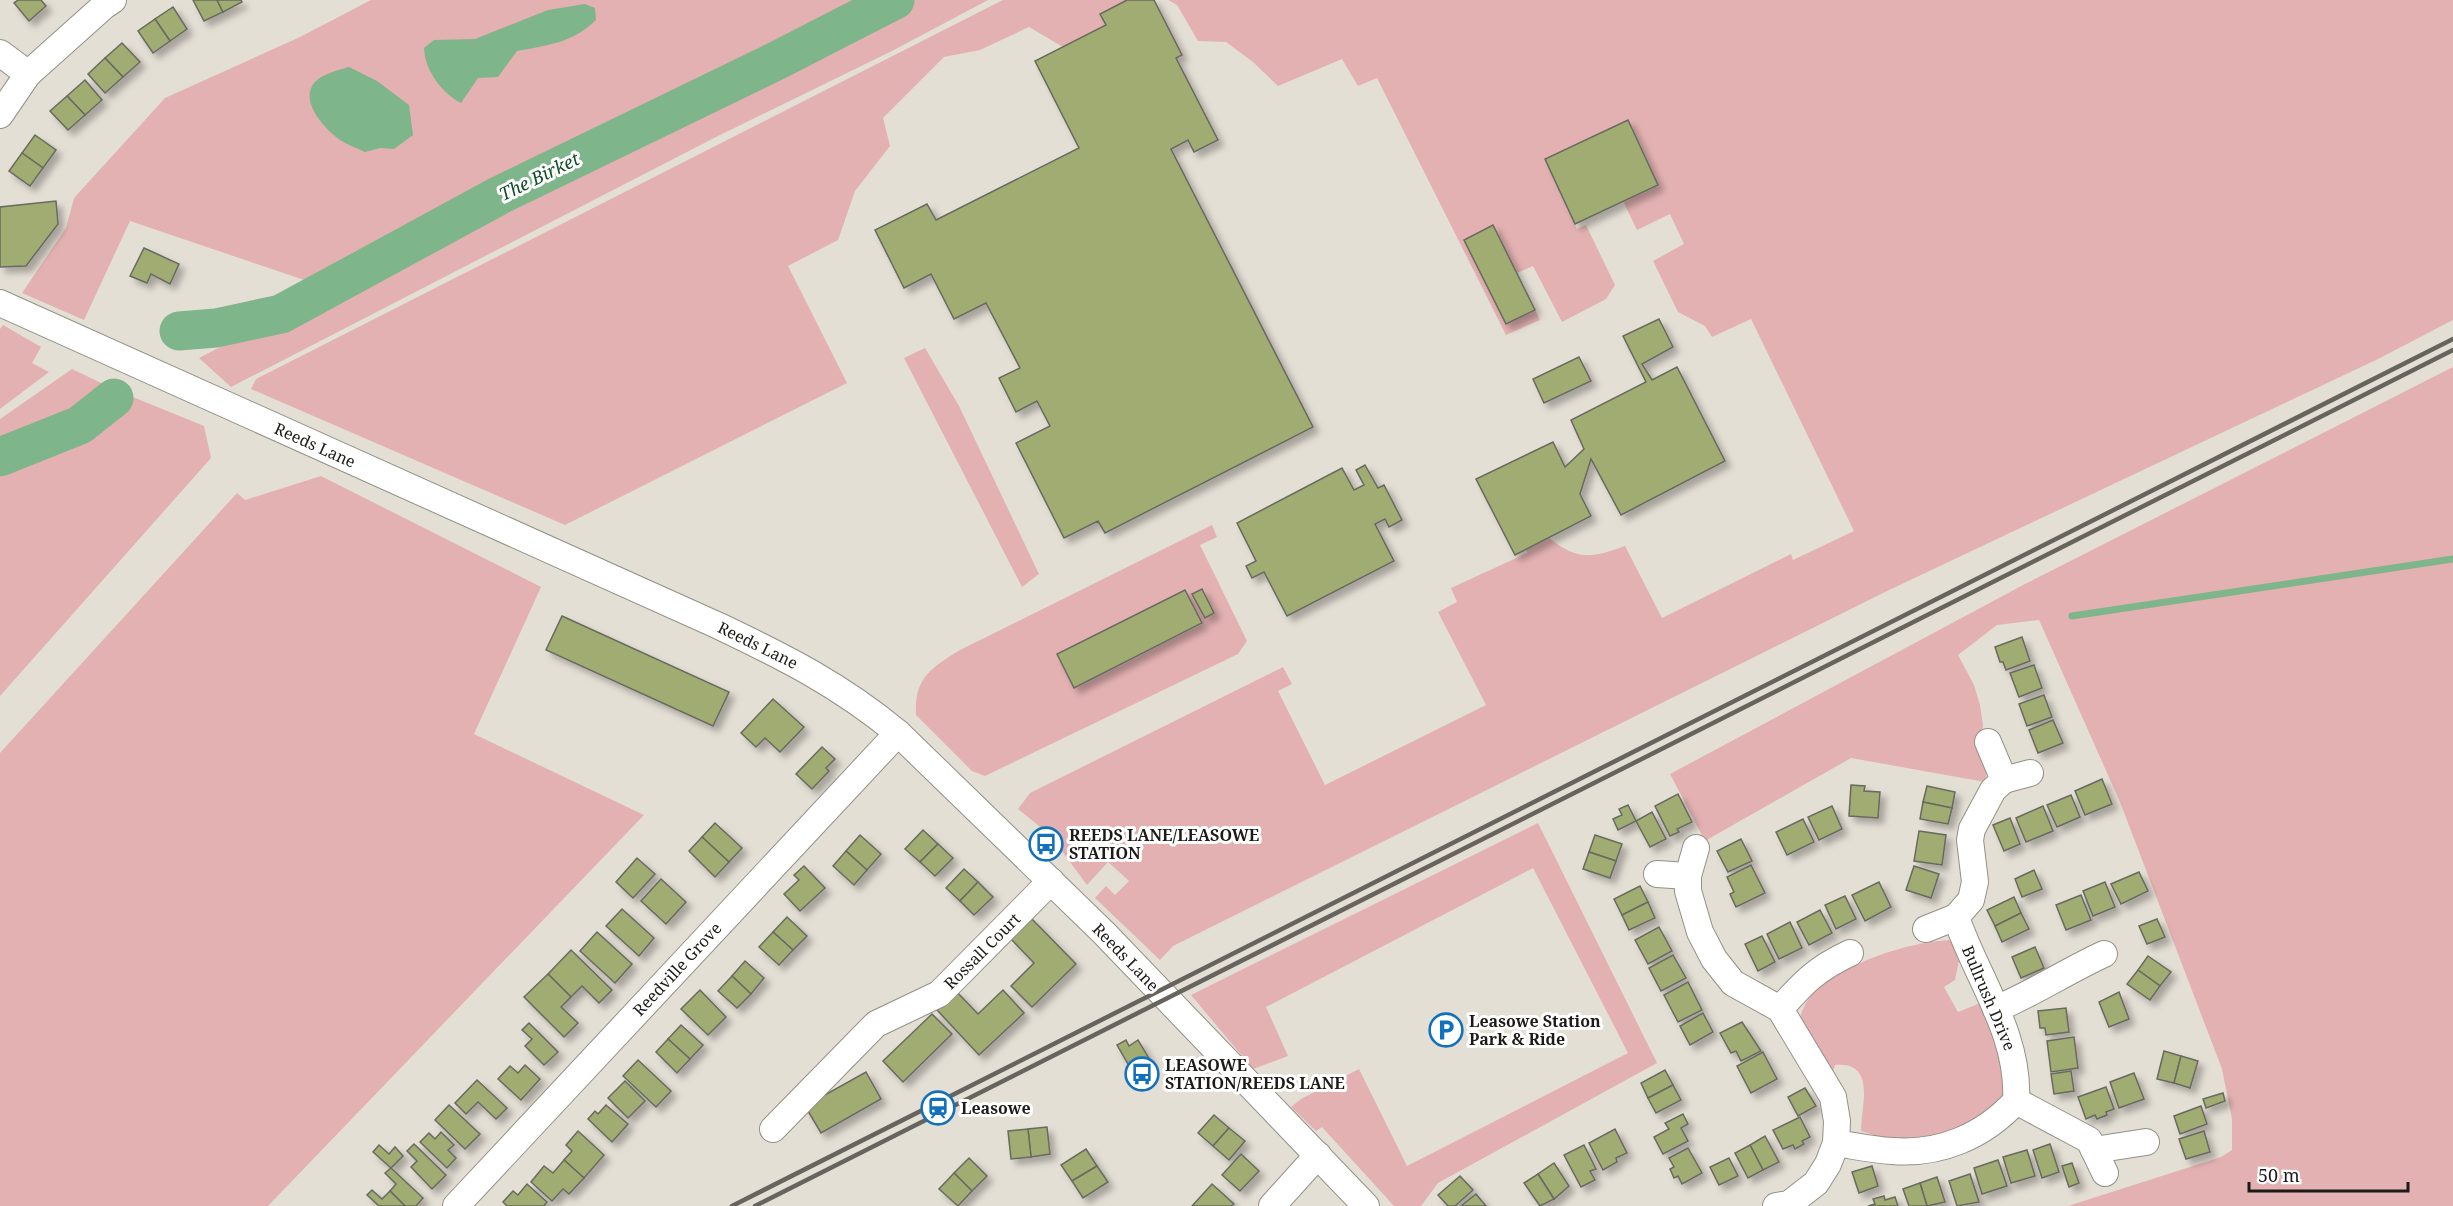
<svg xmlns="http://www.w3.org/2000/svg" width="2453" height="1206" font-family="'Noto Serif',serif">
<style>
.green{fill:#e3b1b1;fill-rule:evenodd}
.water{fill:#7fb58b}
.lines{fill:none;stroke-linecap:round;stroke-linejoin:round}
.stream{stroke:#7fb58b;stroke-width:7}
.river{stroke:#7fb58b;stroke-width:39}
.building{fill:#a0ac71;stroke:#686a60;stroke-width:1.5;filter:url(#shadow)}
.minor-casing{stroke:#949086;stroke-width:28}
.minor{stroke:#fff;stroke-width:26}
.rail{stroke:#66645d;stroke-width:4.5}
.labels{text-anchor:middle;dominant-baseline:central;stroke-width:6;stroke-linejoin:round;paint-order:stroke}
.street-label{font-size:16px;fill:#1c1b17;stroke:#fff}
.poi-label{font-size:16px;font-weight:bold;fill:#1c1b17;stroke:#fff;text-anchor:start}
.water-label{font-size:18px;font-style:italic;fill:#124e27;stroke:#fff}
</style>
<defs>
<filter id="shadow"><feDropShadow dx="5.5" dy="5.5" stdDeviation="3" flood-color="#0004"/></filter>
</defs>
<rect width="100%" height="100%" fill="#e4dfd5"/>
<g class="green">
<polygon points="371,0 988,0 892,51 718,136 231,387 199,358 321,295 319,285 130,221 84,320 22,293 66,228 74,198 165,98 300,37"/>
<polygon points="1003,0 1127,0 1101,14 1106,25 1063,47 1029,27 980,50 944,57 883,118 890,146 855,191 838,240 788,266 847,383 565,525 251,389 256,379"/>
<path d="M1168,0H2453V320L2378,359L1885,592L1173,946L1160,960L1095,898L1106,886L1115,895L1129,881L1108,862L1087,885L1049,834L1018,809L1030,793L1283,667L1292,684L1278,691L1325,785L1486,705L1438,612L1457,602L1451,588L1527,553L1526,549L1549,538C1578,561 1592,558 1625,546L1662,618L1791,554L1793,560L1854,531L1751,319L1712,337L1705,326L1678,312L1653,261L1684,244L1670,214L1637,230L1623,201L1628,120L1545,159L1577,229L1586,225L1615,285L1606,299L1562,322L1533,266L1517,273L1493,226L1464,240L1506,324L1535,310L1540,320L1506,335L1377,78L1358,86L1342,59L1278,86L1253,62L1226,42L1198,41L1177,5Z"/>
<polygon points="3,325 41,347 32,363 49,372 0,409 0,329"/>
<polygon points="925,348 959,406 1039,574 1022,587 904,358"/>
<polygon points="2453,367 2453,1206 2068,1206 2221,1157 2232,1150 2232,1119 2222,1069 2120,802 2039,620 1997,625 1958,655 1974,685 1980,705 1983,725 1981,740 1988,763 1985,782 1851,758 1705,841 1670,774 2025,584"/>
<polygon points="72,369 118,391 204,426 211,458 0,696 0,419"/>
<polygon points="321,476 541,587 474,734 644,815 268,1206 0,1206 0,753 237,493 245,500"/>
<path d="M1212,525L1217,537L1200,545L1247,641L1238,654L985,776L972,771L916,715C914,678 931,668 960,650ZM1185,590L1202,624L1075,688L1058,654Z"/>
<polygon points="1538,823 1657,1063 1438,1183 1421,1206 1394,1206 1322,1127 1316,1131 1291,1107 1301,1099 1359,1069 1407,1166 1628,1053 1533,868 1266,1007 1288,1056 1253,1069 1191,995"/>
<path d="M1952,940L1961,951L1955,980L1944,987L1958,1012L1983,1002L2012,1070L2003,1103L1989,1117L1938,1136L1904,1139L1881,1137L1861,1131C1861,1107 1877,1061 1835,1065L1831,1077L1799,1021C1801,1014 1804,1005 1808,1000C1834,965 1910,941 1952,940Z"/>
</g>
<g class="water">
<path d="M585,4L595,8L596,20C572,43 549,45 517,51L498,77L478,78L461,103C442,93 425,71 424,48L434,40L475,39L548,10Z"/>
<path d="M349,67L377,81L409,105L413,135L394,149L380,148L365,152C357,148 348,145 340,140C326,130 302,105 312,86C318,75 338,70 349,67Z"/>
</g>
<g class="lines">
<polyline class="stream" points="2072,616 2453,559"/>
<g class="river">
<polyline points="179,331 216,328 281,314 500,195 776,61 895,0"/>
<polyline points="0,457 80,425 114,398"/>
</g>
</g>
<g class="building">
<polygon points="18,0 41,0 46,6 29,21 14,3"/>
<polygon points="193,0 217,0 223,12 204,21"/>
<polygon points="217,0 241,0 242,2 223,12"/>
<polygon points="1127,0 1154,0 1182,55 1176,58 1218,140 1194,152 1188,140 1171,149 1313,427 1105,533 1098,521 1064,538 1016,443 1050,426 1037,401 1016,412 999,378 1020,368 986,303 954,319 931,274 904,288 875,230 927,204 936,220 1079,148 1035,61 1106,25 1100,14"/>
<polygon points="173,7 187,29 170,41 155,19"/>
<polygon points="155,19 170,41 153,53 138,31"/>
<polygon points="122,43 140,62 123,77 105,58"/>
<polygon points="105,58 123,77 105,93 88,74"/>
<polygon points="85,80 102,100 85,115 67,96"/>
<polygon points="67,96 85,115 68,130 50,111"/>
<polygon points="1628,120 1658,185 1575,224 1545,159"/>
<polygon points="35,135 56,150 43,168 22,153"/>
<polygon points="22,153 43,168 30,186 9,171"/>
<polygon points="56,201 58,224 26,266 0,267 0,207"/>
<polygon points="1493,225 1535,310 1506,324 1464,240"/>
<polygon points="144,248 179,264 170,284 151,274 147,283 130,276"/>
<polygon points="1659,319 1673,347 1642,364 1652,380 1677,367 1725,461 1621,515 1591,459 1580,494 1591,516 1515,555 1476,479 1553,442 1565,467 1584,449 1571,420 1646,382 1623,336"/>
<polygon points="1579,357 1591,381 1544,403 1533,379"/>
<polygon points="1365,465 1378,488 1384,485 1402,520 1389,527 1385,519 1375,524 1394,561 1287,616 1264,572 1252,578 1246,566 1256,561 1237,523 1342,468 1354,490 1364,485 1356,470"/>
<polygon points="1202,589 1214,613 1205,618 1192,594"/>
<polygon points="1185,590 1202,623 1074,688 1057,654"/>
<polygon points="562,616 729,692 713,726 546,650"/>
<polygon points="2022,637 2030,661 2006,670 2003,662 2000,662 1995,647"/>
<polygon points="2034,665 2042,688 2019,697 2010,673"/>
<polygon points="2044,695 2052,717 2027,726 2019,704"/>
<polygon points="773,699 804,727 780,752 765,738 756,747 741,733"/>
<polygon points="2053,720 2063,743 2038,753 2029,730"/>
<polygon points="822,747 835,759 826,768 829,771 812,789 796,774"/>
<polygon points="2102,779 2112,804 2085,815 2075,791"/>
<polygon points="1851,785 1865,786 1864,791 1880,792 1878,818 1849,816"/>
<polygon points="1927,786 1955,792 1952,808 1923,802"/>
<polygon points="1678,794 1692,822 1677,829 1679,832 1670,836 1655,806"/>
<polygon points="2071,795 2080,817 2057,827 2047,805"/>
<polygon points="1923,802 1952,808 1948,824 1920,819"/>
<polygon points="1628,805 1636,821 1618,830 1613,819 1622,815 1619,809"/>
<polygon points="1832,806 1842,829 1819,840 1808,817"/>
<polygon points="2043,806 2053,831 2026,842 2016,818"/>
<polygon points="1652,812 1666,839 1650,847 1636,821"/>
<polygon points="2010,818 2020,844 2004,851 1993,825"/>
<polygon points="1803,819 1814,842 1787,855 1776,832"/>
<polygon points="715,823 742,848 729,862 702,837"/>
<polygon points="923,830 938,844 920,862 905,849"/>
<polygon points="1919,831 1946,835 1942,865 1914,861"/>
<polygon points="860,835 881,854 867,870 846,851"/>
<polygon points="1595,835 1622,844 1616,861 1589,852"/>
<polygon points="702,837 729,862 715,877 689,851"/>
<polygon points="1741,839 1752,861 1728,872 1717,851"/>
<polygon points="938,844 953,858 935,876 920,862"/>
<polygon points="846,851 867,870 854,885 833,866"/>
<polygon points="1589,852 1616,861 1610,878 1583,869"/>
<polygon points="637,858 655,874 633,898 616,882"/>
<polygon points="1751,865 1765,893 1736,907 1730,894 1734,892 1727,877"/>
<polygon points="804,866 825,888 800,911 784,894 799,880 794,875"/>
<polygon points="1914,866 1939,874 1931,898 1906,890"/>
<polygon points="964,869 978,882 960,901 946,888"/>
<polygon points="2034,870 2042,889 2022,897 2015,879"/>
<polygon points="2139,872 2148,891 2121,904 2111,884"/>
<polygon points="661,879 686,902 666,924 641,901"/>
<polygon points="978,882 993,897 974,915 960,901"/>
<polygon points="1879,882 1891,907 1865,921 1852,895"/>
<polygon points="2105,882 2115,907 2093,916 2083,891"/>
<polygon points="1640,886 1648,902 1622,915 1614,899"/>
<polygon points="2081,895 2091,920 2066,930 2056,905"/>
<polygon points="1845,896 1856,919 1836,929 1825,905"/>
<polygon points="2014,897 2021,913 1995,926 1987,910"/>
<polygon points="1648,902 1655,918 1629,930 1622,915"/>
<polygon points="622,909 654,938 639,956 606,926"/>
<polygon points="1820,910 1832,933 1809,945 1797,922"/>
<polygon points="2021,913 2029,929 2002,942 1995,926"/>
<polygon points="787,917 807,936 793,950 773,932"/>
<polygon points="1032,919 1076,964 1032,1007 1011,986 1034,963 1011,939"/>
<polygon points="2157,919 2165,937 2147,944 2139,926"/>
<polygon points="1790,922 1802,948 1779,959 1767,934"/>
<polygon points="1659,927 1672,951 1648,964 1635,940"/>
<polygon points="597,932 632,964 615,983 580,951"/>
<polygon points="773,932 793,950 779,965 759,947"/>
<polygon points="1762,936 1775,962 1758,971 1745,944"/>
<polygon points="2035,947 2044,968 2021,978 2012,957"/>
<polygon points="571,950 612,990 599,1003 582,986 571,997 548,974"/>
<polygon points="1673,955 1686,978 1661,991 1649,968"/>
<polygon points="2148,956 2171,972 2160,986 2138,970"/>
<polygon points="745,961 764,978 751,994 732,976"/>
<polygon points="2138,970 2160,986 2150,1000 2127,984"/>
<polygon points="548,974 571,997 561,1007 578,1023 564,1037 524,997"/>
<polygon points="732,976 751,994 737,1008 718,991"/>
<polygon points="1688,982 1702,1010 1678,1022 1664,995"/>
<polygon points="700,990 726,1017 708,1035 681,1009"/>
<polygon points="1003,990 1024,1013 979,1055 937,1010 956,991 978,1014"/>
<polygon points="2119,992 2129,1019 2109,1027 2099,1002"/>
<polygon points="2066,1008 2069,1032 2046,1035 2045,1028 2040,1028 2038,1011"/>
<polygon points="1703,1013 1713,1032 1690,1045 1680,1026"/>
<polygon points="932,1014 952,1034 903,1082 883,1061"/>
<polygon points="1742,1022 1761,1051 1741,1061 1736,1051 1731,1053 1720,1033"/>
<polygon points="529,1023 558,1052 544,1065 525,1046 532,1039 522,1030"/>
<polygon points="681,1025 703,1045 690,1059 668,1039"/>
<polygon points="2074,1037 2078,1068 2051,1072 2047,1041"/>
<polygon points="668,1039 690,1059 677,1073 656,1052"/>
<polygon points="1126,1040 1129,1046 1138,1040 1150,1060 1132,1071 1117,1045"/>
<polygon points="2164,1051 2181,1056 2174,1083 2157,1079"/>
<polygon points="1763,1052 1777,1079 1751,1093 1737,1066"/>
<polygon points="2181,1056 2198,1061 2190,1088 2174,1083"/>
<polygon points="638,1060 671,1091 656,1107 623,1076"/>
<polygon points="525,1065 540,1079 521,1100 498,1079 510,1066 518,1073"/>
<polygon points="1665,1070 1673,1085 1648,1098 1641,1083"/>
<polygon points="2071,1071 2074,1091 2054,1094 2051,1074"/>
<polygon points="866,1072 881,1099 821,1133 805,1106"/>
<polygon points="2134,1073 2144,1099 2119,1108 2110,1082"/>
<polygon points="477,1080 507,1108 496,1119 478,1102 466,1114 455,1103"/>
<polygon points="625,1081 645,1101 628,1118 608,1098"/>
<polygon points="1673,1085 1681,1100 1656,1113 1648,1098"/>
<polygon points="2106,1087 2114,1109 2106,1112 2107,1115 2097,1119 2095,1115 2086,1119 2078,1097"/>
<polygon points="1805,1088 1816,1106 1798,1116 1788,1097"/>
<polygon points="2223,1093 2225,1101 2206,1108 2203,1099"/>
<polygon points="449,1105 480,1134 465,1149 435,1120"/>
<polygon points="606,1105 628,1124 612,1142 588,1119 595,1111 598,1114"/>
<polygon points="2201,1106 2207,1124 2180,1134 2174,1116"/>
<polygon points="1683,1114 1688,1124 1681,1128 1688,1141 1663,1154 1654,1137 1669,1129 1665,1123"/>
<polygon points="1214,1115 1229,1128 1213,1146 1198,1133"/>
<polygon points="1800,1117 1810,1137 1802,1141 1804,1144 1795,1149 1793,1145 1783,1149 1773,1130"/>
<polygon points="1047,1127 1050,1154 1031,1157 1028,1129"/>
<polygon points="1229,1128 1245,1141 1229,1160 1213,1146"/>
<polygon points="1028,1129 1031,1157 1011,1159 1008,1131"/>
<polygon points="1615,1129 1627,1153 1616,1158 1617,1162 1603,1170 1589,1143"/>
<polygon points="578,1131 604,1155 584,1178 564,1160 572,1151 566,1145"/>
<polygon points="2204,1131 2210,1152 2186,1159 2179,1139"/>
<polygon points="441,1132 454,1145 448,1150 456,1158 447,1168 420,1142 429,1133 435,1139"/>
<polygon points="1765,1136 1779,1162 1763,1170 1750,1145"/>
<polygon points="414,1144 446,1175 432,1189 411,1167 417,1161 407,1151"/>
<polygon points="2050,1144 2059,1172 2042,1178 2033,1150"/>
<polygon points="379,1145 389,1154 395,1147 403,1156 391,1168 373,1152"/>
<polygon points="1584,1145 1596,1169 1590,1171 1595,1180 1581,1187 1564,1155"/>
<polygon points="1750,1145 1763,1170 1748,1178 1735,1153"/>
<polygon points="1688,1148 1702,1173 1682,1184 1678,1176 1674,1178 1670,1169 1674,1167 1669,1158"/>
<polygon points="1086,1149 1097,1166 1072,1181 1061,1165"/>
<polygon points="2027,1150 2035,1176 2011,1183 2003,1157"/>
<polygon points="1241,1154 1259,1171 1240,1191 1222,1175"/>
<polygon points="969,1158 987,1176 972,1191 954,1173"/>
<polygon points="1729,1158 1738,1176 1719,1185 1710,1167"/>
<polygon points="564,1160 584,1178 569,1194 563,1189 552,1201 531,1182 544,1166 553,1173"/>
<polygon points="1998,1160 2007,1186 1982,1194 1974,1168"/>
<polygon points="1554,1163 1569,1186 1554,1199 1538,1174"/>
<polygon points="2072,1163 2079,1183 2069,1187 2062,1166"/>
<polygon points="1097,1166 1108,1182 1083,1198 1072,1181"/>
<polygon points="1872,1166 1878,1186 1859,1193 1852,1172"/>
<polygon points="391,1168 423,1198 416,1206 405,1206 390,1191 396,1184 385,1173"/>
<polygon points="954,1173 972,1191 958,1206 939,1189"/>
<polygon points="1538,1174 1554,1199 1540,1206 1524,1183"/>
<polygon points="1970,1174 1979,1202 1957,1206 1949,1181"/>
<polygon points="1460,1176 1473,1190 1455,1206 1448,1206 1438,1195"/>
<polygon points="1937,1177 1945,1202 1927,1206 1920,1183"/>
<polygon points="1920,1183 1927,1206 1909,1206 1903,1189"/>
<polygon points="527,1184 547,1202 544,1206 507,1206 503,1202 513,1191 518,1195"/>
<polygon points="1212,1184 1234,1204 1231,1206 1192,1206"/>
<polygon points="372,1190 382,1199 390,1191 405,1206 379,1206 367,1195"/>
<polygon points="1476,1194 1486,1206 1461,1206"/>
<polygon points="1884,1196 1885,1200 1895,1197 1898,1206 1868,1206 1875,1204 1873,1199"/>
</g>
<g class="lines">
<g class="minor-casing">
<g id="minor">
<polyline points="0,53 28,74"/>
<polyline points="0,115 28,74 104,6 113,0"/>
<path d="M0,303L719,626C786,658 840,685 898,733L1104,933L1366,1206"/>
<polyline points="2004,780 2030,773"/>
<polyline points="1696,848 1688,876 1688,891 1700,932 1714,959 1733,983 1780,1009 1833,1097 1837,1121 1836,1143 1828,1164 1816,1183 1789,1204 1776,1206"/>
<polyline points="1657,874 1688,876"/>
<polyline points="1926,929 1956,917"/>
<path d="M1780,1009C1804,982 1816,969 1850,953"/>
<path d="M1996,1009C2034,993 2067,971 2104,954"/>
<polyline points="2016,1101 2089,1140 2094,1150"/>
<polyline points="773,1129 876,1024 939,994 1051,881"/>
<path d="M1836,1143C1855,1146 1873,1150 1892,1151C1940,1155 1984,1136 2016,1101C2020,1034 1977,979 1956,917L1971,900L1975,882L1970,840L1972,829L1993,790L2004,780L1988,742"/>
<polyline points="2105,1173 2094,1150 2146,1142"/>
<polyline points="456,1206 898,733"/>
<polyline points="1272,1206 1318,1155"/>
</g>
</g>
<use href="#minor" class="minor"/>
<g class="rail">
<polyline points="732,1206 2453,339"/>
<polyline points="755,1206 2453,350"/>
</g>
</g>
<defs>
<g id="bus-ring" transform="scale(1.725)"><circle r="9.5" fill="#fff" stroke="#1370bd" stroke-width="1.5"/><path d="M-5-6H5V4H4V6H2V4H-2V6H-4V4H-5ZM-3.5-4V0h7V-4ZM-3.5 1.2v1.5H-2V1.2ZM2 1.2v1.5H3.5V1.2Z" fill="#1370bd"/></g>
<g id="parking-ring" transform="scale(1.725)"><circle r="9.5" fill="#fff" stroke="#1370bd" stroke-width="1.5"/><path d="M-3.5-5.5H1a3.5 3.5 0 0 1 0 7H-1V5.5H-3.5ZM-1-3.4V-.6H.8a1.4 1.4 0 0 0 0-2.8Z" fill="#1370bd"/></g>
<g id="station-ring" transform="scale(1.725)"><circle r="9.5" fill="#fff" stroke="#1370bd" stroke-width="1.5"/><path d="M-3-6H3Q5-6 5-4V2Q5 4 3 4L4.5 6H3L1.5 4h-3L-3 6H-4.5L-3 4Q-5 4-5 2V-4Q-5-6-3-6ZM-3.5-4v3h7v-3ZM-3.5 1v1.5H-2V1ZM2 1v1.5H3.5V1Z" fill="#1370bd"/></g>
</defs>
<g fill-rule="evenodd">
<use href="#bus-ring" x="1046" y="844"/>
<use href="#parking-ring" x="1446" y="1030"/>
<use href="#bus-ring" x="1142" y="1074"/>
<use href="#station-ring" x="938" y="1108"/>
</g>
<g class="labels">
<g class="street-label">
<text transform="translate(315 445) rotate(24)">Reeds Lane</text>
<text transform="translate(758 645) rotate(26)">Reeds Lane</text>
<text transform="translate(982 951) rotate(-45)">Rossall Court</text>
<text transform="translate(1126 957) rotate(46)">Reeds Lane</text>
<text transform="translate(677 969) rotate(-47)">Reedville Grove</text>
<text transform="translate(1989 998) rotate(67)">Bullrush Drive</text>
</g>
<g class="poi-label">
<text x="1069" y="835">REEDS LANE/LEASOWE<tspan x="1069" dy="18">STATION</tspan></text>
<text x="1469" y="1021">Leasowe Station<tspan x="1469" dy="18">Park &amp; Ride</tspan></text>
<text x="1165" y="1065">LEASOWE<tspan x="1165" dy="18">STATION/REEDS LANE</tspan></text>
<text x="961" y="1108">Leasowe</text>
</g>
<g class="water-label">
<text transform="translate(539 176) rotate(-26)">The Birket</text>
</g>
</g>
<path d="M2249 1182v9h159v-9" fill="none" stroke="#1c1b17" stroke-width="3"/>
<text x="2258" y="1182" font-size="18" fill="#1c1b17" stroke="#ffffff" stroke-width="4.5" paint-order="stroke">50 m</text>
</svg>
